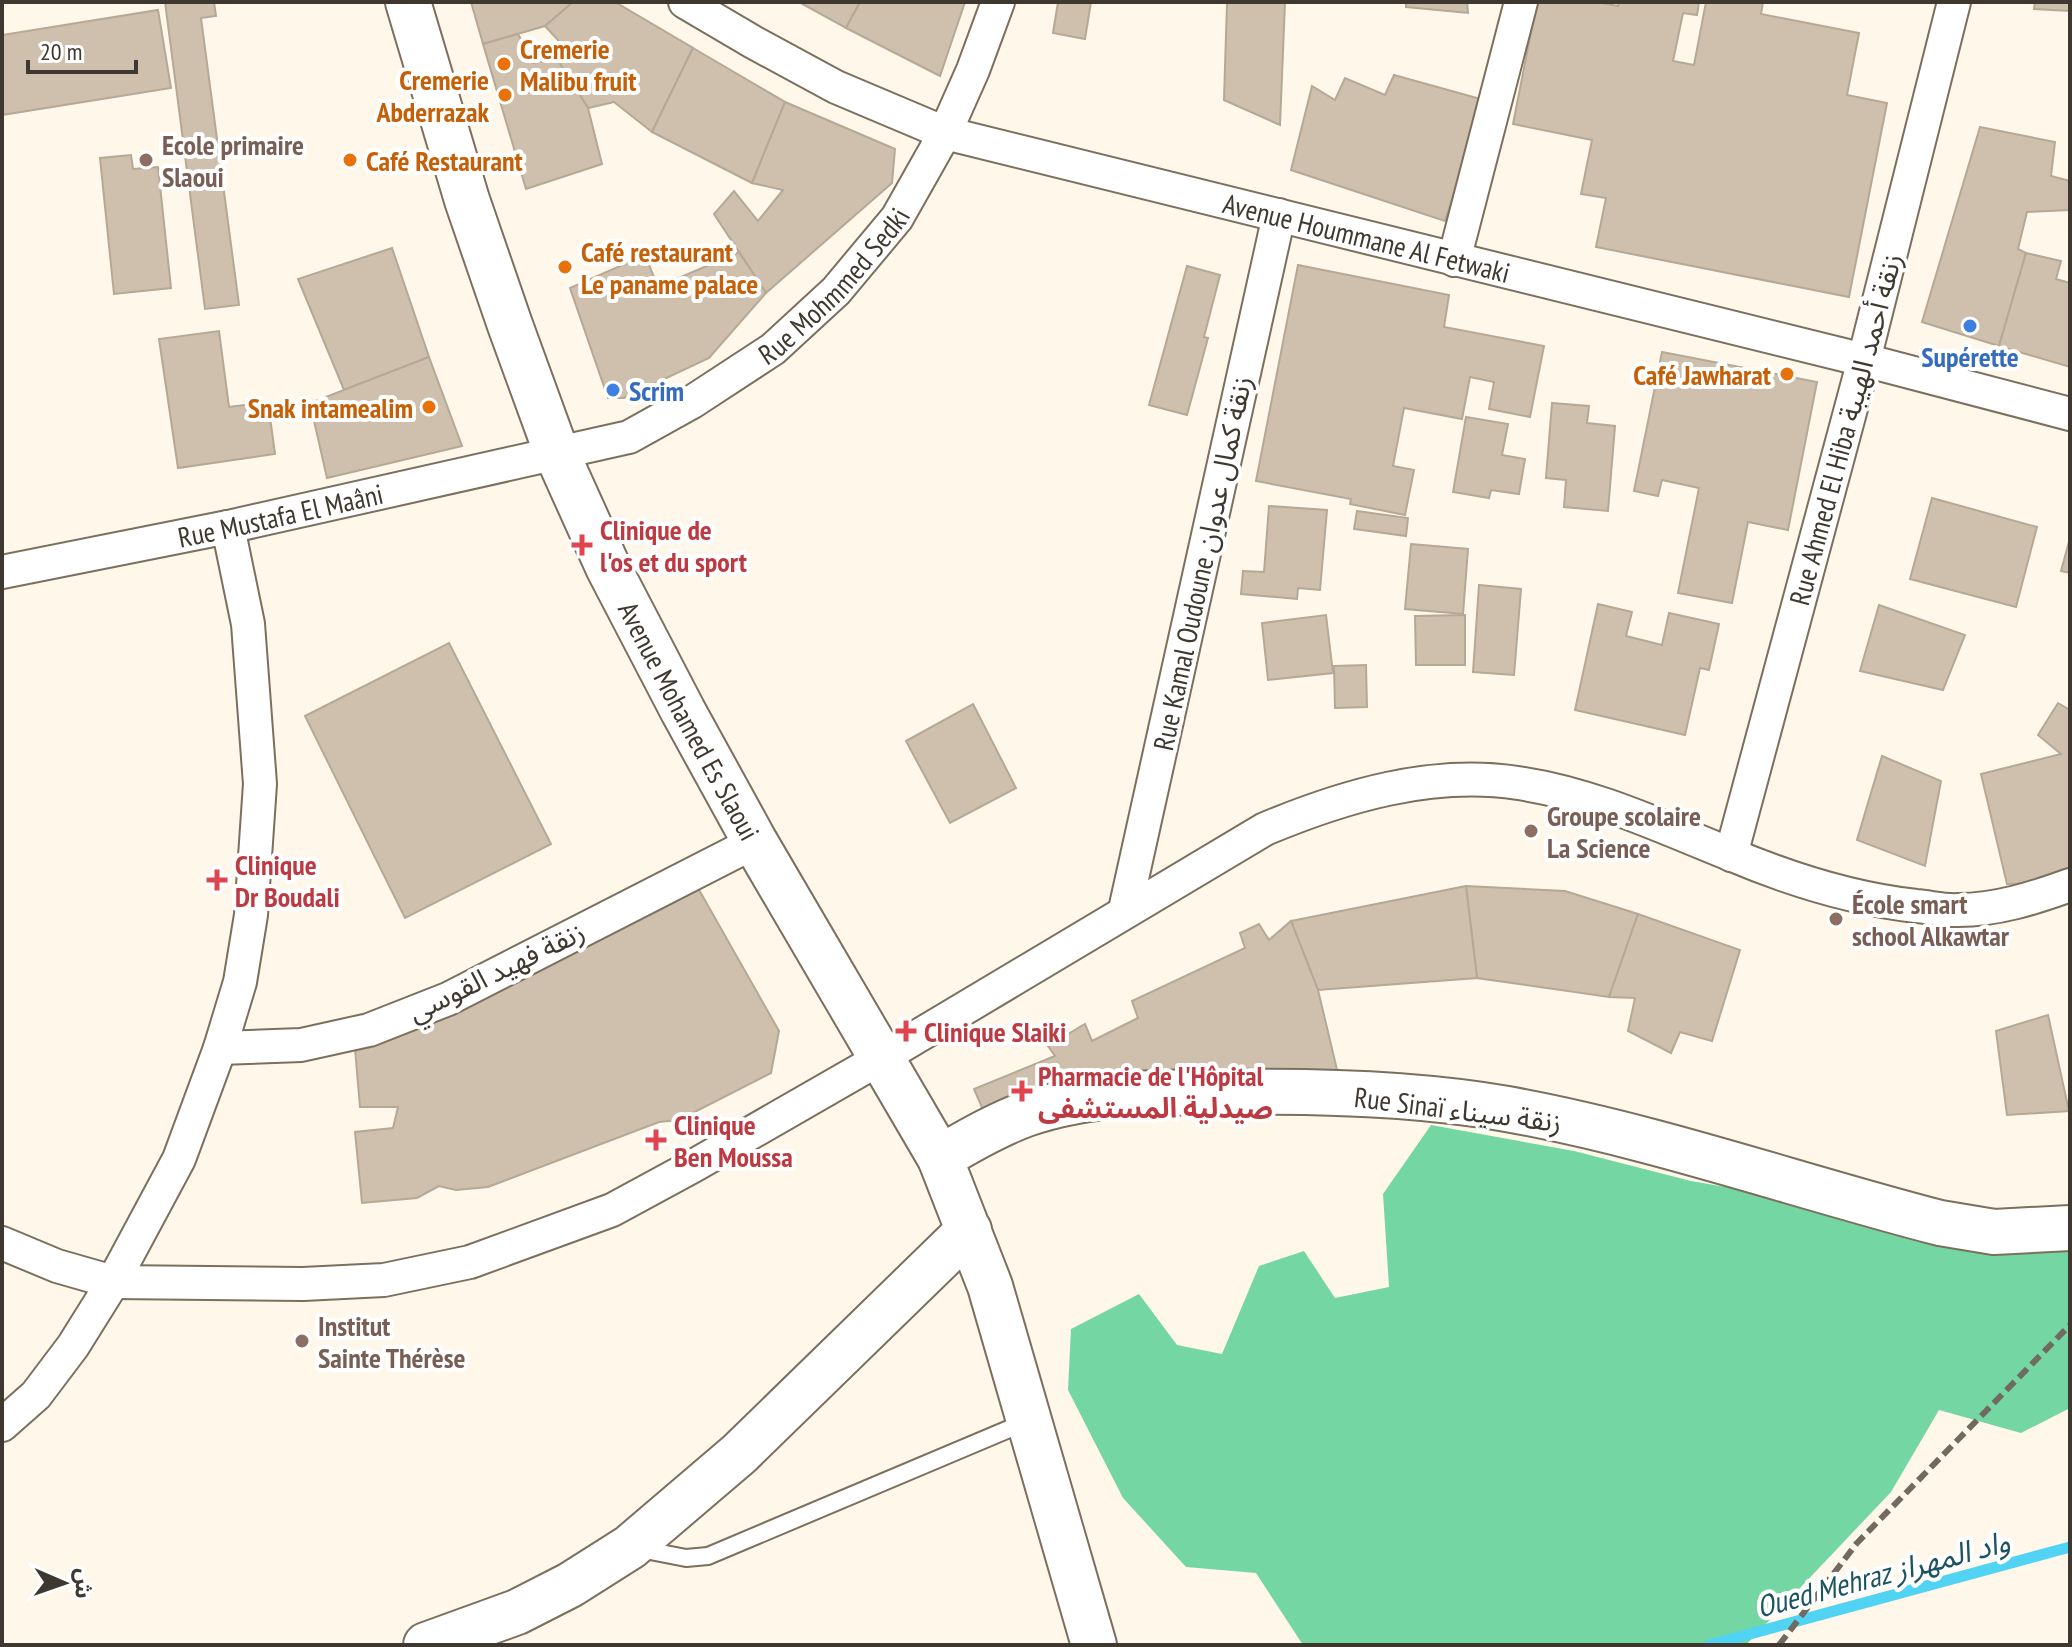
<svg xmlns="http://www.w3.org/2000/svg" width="2072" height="1647" font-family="'PT Sans Narrow','Noto Sans Arabic',sans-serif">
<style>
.forest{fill:#74d7a3}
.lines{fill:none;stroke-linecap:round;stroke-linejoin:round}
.stream{stroke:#51d3f4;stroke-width:11}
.building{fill:#cec0ad;stroke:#b5a895;stroke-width:2}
.lane-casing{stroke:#7b6f5d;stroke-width:20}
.street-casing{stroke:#7b6f5d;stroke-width:36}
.secondary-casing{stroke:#7b6f5d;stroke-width:48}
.lane{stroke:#fff;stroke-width:16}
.street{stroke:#fff;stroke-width:32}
.secondary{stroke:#fff;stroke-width:44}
.rail{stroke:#716a61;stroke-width:6;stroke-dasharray:12 6;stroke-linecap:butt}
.food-dot{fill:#e8710a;stroke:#fff;stroke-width:3}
.education-dot{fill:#8d6e63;stroke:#fff;stroke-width:3}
.shop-dot{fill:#3f7fe0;stroke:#fff;stroke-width:3}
.health-dot{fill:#e0444e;stroke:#fff;stroke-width:3}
.labels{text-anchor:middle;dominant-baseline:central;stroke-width:8;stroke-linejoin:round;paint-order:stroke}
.food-label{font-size:28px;font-weight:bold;fill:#c56008;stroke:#fff;text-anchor:start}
.education-label{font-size:28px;font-weight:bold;fill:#785e54;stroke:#fff;text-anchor:start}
.street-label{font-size:28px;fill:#3e3830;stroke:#fff}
.shop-label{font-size:28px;font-weight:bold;fill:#366cbe;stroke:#fff}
.health-label{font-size:28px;font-weight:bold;fill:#be3a42;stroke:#fff;text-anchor:start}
.water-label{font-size:30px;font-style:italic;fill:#1c5360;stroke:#fff}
</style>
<rect width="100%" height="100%" fill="#fff7ea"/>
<polygon class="forest" points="1431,1125 1574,1151 1691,1181 1875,1213 2070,1236 2070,1408 2021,1433 1939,1410 1891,1492 1746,1645 1303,1645 1256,1573 1186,1567 1123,1498 1068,1390 1071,1329 1139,1294 1177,1345 1222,1354 1259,1266 1304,1251 1335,1298 1389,1287 1383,1194"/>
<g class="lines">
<polyline class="stream" points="1709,1645 2070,1547"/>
</g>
<g class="building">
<polygon points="165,2 214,2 216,16 201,18 239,305 205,309"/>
<polygon points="471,2 573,2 545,26 483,44"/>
<polygon points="573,2 615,2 693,48 652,132 614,102 588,108 557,59 558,40 545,26"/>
<polygon points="799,2 860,2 846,28"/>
<polygon points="860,2 965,2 940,76 846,28"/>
<polygon points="1058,2 1091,2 1085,39 1053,33"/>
<polygon points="1285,2 1280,125 1224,100 1227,3"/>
<polygon points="1406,2 1467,2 1468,13 1406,7"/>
<polygon points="1537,2 1597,2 1618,6 1619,2 1699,2 1697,15 1683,13 1673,61 1694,65 1706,2 1763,2 1761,14 1859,33 1847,95 1887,103 1849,297 1596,247 1606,198 1581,194 1592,140 1513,124"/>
<polygon points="2035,2 2070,2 2070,11 2034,9"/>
<polygon points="158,10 171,88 2,115 2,35"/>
<polygon points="518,34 534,63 557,59 588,108 602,164 526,189 483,44"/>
<polygon points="693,48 785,102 752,183 652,132"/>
<polygon points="1394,75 1484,100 1445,221 1291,170 1312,86 1335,100 1345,78 1385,95"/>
<polygon points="785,102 895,149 892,183 766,293 714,214 734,191 758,221 783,190 752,183"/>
<polygon points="1980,127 2055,142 2051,176 2070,181 2069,210 2027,212 2018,249 2026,253 1999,346 1922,322"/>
<polygon points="131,155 133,169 158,167 171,288 114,294 100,158"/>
<polygon points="392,248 429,357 344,390 298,279"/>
<polygon points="739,252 766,293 709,358 624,398 608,398 570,288 645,255 658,287"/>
<polygon points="2026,253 2061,261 2056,279 2070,283 2070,367 1999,346"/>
<polygon points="1298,265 1449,295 1444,327 1544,346 1530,417 1489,409 1494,382 1470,377 1462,419 1404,408 1393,466 1414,470 1405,515 1350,504 1351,499 1256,481"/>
<polygon points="1187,266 1220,275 1204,337 1208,338 1187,415 1149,405"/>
<polygon points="219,331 229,407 268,402 275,454 178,468 159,339"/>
<polygon points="1662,352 1817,382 1788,530 1748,522 1732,603 1678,593 1699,488 1662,480 1658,496 1634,491"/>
<polygon points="429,357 462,446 327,478 310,403"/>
<polygon points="1552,403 1589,406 1587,423 1615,426 1608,511 1564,507 1566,480 1546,478"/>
<polygon points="1466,417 1508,424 1502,455 1525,459 1519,494 1491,490 1489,498 1453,492"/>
<polygon points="1932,498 2037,527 2016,607 1910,579"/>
<polygon points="1269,506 1327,510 1320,590 1298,588 1297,599 1241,594 1243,571 1264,572"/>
<polygon points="1357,511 1408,518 1406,536 1354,529"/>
<polygon points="2070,538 2070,573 2061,571"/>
<polygon points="1411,544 1468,549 1463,614 1405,609"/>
<polygon points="1479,585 1521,589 1514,675 1473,672"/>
<polygon points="1598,604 1632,612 1626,636 1662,645 1669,613 1719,624 1709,670 1700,668 1685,735 1575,710"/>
<polygon points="1879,605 1965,635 1943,690 1860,671"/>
<polygon points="1326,615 1333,673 1268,680 1262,623"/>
<polygon points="1465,615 1465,665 1416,665 1415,616"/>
<polygon points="449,643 551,844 405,918 305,716"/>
<polygon points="1366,665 1367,707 1335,708 1334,666"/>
<polygon points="2058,703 2070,710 2070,867 2042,883 2007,884 1981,774 2061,754 2038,735"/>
<polygon points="973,704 1016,788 950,823 906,741"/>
<polygon points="1882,756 1941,781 1925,866 1857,840"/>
<polygon points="1466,886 1565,891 1638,914 1609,997 1477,978"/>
<polygon points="1466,886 1477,978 1318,990 1291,921"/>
<polygon points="698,888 779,1031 771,1073 679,1120 659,1122 488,1187 456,1190 439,1186 417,1198 362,1203 355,1132 393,1128 398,1107 360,1107 354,1037"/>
<polygon points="1638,914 1740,950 1712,1041 1680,1032 1671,1053 1628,1031 1635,998 1609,997"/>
<polygon points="1291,921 1318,990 1339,1078 1138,1083 1130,1069 987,1119 974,1089 1055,1056 1048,1046 1085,1024 1092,1041 1138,1018 1132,1001 1245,948 1240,933 1259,924 1269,940"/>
<polygon points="2048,1015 2069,1111 2007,1115 1996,1031"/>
</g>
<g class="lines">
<g class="lane-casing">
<polyline id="lane" points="635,1548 686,1558 708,1556 1028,1421"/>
</g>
<g class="street-casing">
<g id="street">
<path id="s1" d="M685,2L753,42L836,87L945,133L1864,360L2070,414"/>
<polyline points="1454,260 1521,2"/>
<path id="s2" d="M2,572L228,527L629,437L692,402L773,349L836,291L897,218L945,133L973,70L998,2"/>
<polyline points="1731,855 1864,360 1954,2"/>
<polyline points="1125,910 1279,215"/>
<polyline points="220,1048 301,1045 369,1030 448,999 755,842"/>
<path d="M2,1243L57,1266L113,1282L303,1284L384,1280L470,1262L612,1210L695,1165L883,1057L1265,829C1344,796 1431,770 1518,783C1593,794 1660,826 1730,854C1789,879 1852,899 1916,906C1930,907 1944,911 1958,910C1997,910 2034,898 2070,885"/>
<polyline points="2,1425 36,1395 73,1346 113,1282 179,1159 220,1048 240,982 251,915 260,784 248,624 228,527"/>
</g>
</g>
<g class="secondary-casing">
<g id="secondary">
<path id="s3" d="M408,2L467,200L510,325L557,454L608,567L683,711L755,842L940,1158L990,1286L1094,1645"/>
<path d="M940,1158C968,1141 996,1125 1026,1114C1092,1091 1167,1092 1236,1092C1324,1091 1421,1094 1507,1109C1652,1135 1797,1186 1940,1223L1994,1232L2070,1228"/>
<polyline points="426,1645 517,1612 570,1585 630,1547 739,1454 969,1230"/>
</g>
</g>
<use href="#lane" class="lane"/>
<use href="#street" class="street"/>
<use href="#secondary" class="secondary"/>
<polyline class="rail" points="1779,1645 1857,1543 2070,1325"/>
</g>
<g class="food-dot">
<circle cx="504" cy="64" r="8"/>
<circle cx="505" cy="95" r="8"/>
<circle cx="350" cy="160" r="8"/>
<circle cx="565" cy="267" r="8"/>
<circle cx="1787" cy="374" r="8"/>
<circle cx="429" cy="407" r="8"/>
</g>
<g class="education-dot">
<circle cx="146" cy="160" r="8"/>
<circle cx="1531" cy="831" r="8"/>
<circle cx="1836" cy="919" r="8"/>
<circle cx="302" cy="1341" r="8"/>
</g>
<g class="shop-dot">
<circle cx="1970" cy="326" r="8"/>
<circle cx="613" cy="390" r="8"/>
</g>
<g class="health-dot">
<path d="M578 533h8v8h8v8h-8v8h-8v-8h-8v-8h8z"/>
<path d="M213 868h8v8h8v8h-8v8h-8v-8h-8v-8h8z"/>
<path d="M902 1019h8v8h8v8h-8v8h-8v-8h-8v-8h8z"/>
<path d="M1018 1079h8v8h8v8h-8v8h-8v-8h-8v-8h8z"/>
<path d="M652 1128h8v8h8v8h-8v8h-8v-8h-8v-8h8z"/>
</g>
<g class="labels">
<g class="food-label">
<text x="520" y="48">Cremerie<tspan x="520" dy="32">Malibu fruit</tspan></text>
<text x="489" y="79" text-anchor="end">Cremerie<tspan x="489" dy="32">Abderrazak</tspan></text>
<text x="366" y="160">Café Restaurant</text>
<text x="581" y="251">Café restaurant<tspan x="581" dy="32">Le paname palace</tspan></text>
<text x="1771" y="374" text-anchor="end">Café Jawharat</text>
<text x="413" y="407" text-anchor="end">Snak intamealim</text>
</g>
<g class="education-label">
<text x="162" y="144">Ecole primaire<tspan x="162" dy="32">Slaoui</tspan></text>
<text x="1547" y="815">Groupe scolaire<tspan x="1547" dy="32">La Science</tspan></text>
<text x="1852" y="903">École smart<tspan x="1852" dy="32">school Alkawtar</tspan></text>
<text x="318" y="1325">Institut<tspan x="318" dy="32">Sainte Thérèse</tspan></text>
</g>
<g class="street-label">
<text stroke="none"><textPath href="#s1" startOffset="726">Avenue Hoummane Al Fetwaki</textPath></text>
<text stroke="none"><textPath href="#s2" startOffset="898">Rue Mohmmed Sedki</textPath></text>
<text transform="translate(1845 429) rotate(-75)">Rue Ahmed El Hiba زنقة أحمد الهيبة</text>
<text stroke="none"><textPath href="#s2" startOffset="284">Rue Mustafa El Maâni</textPath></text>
<text transform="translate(1202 563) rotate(-78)">Rue Kamal Oudoune زنقة كمال عدوان</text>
<text stroke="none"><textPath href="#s3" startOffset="774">Avenue Mohamed Es Slaoui</textPath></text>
<text transform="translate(496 971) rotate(-26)">زنقة فهيد القوسي</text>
<text transform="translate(1458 1109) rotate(7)">Rue Sinaï زنقة سيناء</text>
</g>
<g class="shop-label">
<text x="1970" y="356">Supérette</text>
<text x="629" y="390" text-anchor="start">Scrim</text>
</g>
<g class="health-label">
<text x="600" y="529">Clinique de<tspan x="600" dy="32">l'os et du sport</tspan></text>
<text x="235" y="864">Clinique<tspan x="235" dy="32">Dr Boudali</tspan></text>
<text x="924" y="1031">Clinique Slaiki</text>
<text x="1038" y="1075">Pharmacie de l'Hôpital<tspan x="1038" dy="32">صيدلية المستشفى</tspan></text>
<text x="674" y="1124">Clinique<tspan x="674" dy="32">Ben Moussa</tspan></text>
</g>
<g class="water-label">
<text transform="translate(1883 1573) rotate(-15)">Oued Mehraz واد المهراز</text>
</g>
</g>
<rect width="2072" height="1647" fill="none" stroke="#3e3830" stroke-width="8"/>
<g transform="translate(64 1583) rotate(92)" stroke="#ffffff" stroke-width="6" paint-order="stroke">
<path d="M0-6L14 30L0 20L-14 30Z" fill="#3e3830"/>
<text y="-12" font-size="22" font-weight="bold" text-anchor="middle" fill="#3e3830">ش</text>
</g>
<path d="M28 60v12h108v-12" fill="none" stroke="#3e3830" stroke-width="4"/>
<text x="40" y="60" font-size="24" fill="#3e3830" stroke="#ffffff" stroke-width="6" paint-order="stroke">20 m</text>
</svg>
